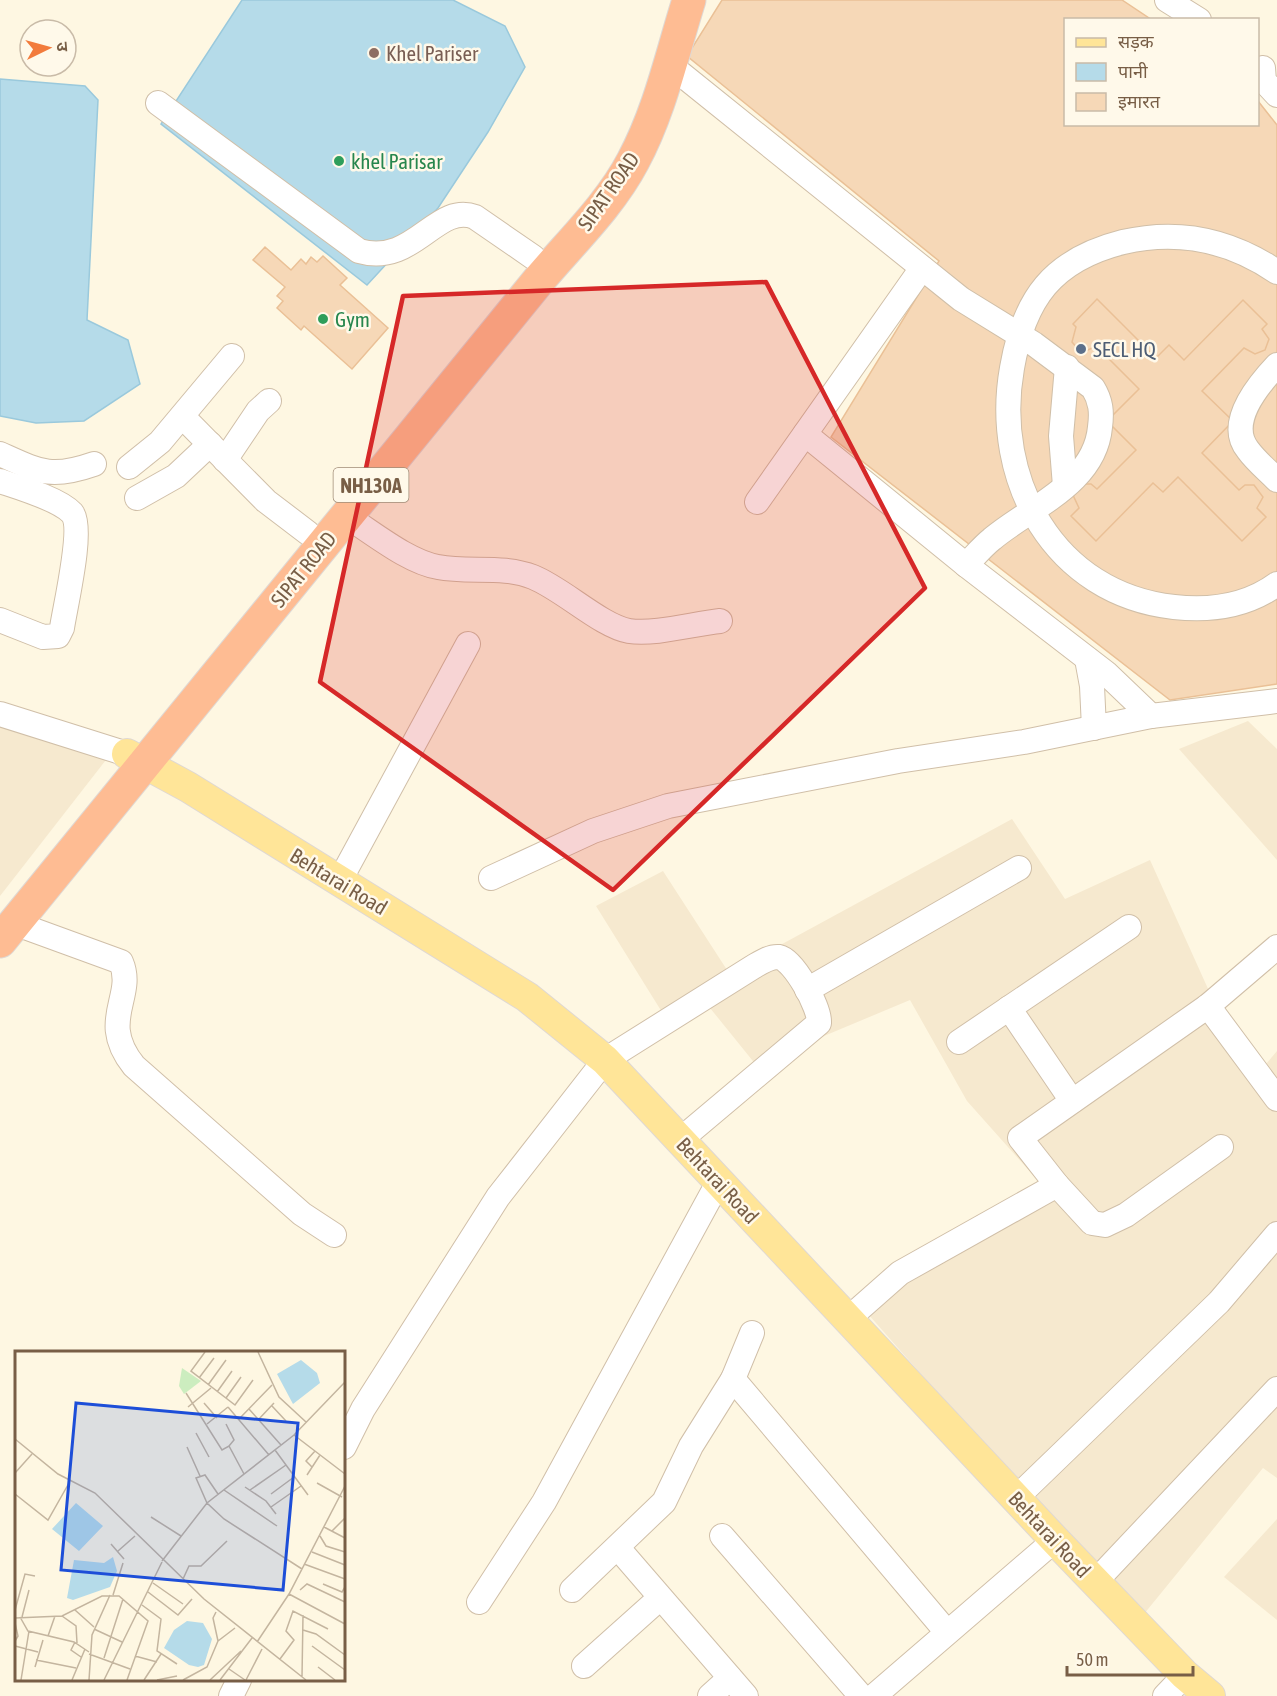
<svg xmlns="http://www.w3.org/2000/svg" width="1277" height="1696" font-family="'Asap Condensed','Noto Sans Devanagari',sans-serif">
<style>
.residential{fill:#f6e9cf}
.water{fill:#b5dbe9;stroke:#9ac9dc;stroke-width:1.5}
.building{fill:#f6d8b7;stroke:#eac096;stroke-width:1.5}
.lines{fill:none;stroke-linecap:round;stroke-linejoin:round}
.minor-casing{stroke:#d0bfa8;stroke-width:26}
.major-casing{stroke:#dfd8d3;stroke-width:32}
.highway-casing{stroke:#dfd8d3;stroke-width:35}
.minor{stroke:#fff;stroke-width:24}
.major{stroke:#ffe598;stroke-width:30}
.highway{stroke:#febc93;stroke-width:33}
.marked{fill:#d62828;fill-opacity:0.2;stroke:#d62828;stroke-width:4.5;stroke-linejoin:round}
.education-dot{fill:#8d6e63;stroke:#fff9ea;stroke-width:2}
.leisure-dot{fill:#2e9e5b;stroke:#fff9ea;stroke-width:2}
.service-dot{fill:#5c6f8a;stroke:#fff9ea;stroke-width:2}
.labels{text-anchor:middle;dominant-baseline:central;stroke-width:5;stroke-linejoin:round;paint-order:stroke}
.shield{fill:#fff9ea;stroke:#a08c77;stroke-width:1.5}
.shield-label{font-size:20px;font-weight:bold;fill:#785e46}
.education-label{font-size:21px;fill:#785e54;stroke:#fff9ea;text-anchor:start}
.leisure-label{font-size:21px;fill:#27864d;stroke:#fff9ea;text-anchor:start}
.street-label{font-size:21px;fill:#785e46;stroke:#fff9ea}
.service-label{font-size:21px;fill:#4e5e75;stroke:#fff9ea;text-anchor:start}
.inset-road{fill:none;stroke:#c4b59f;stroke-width:1.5}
.view{fill:#1d4ed8;fill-opacity:0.15;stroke:#1d4ed8;stroke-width:3}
.inset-edge{fill:none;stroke:#785e46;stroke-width:3}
</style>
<rect width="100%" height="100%" fill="#fef7e2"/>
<g class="residential">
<polygon points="0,716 109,756 0,896"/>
<polygon points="1248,721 1277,749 1277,860 1179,749"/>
<polygon points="1012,819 1065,899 1150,860 1209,991 1266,1064 1277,1051 1277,1478 1263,1468 1144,1614 1048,1518 853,1297 1041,1184 967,1101 910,1000 824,1036 765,1076 706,1003 670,1025 596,906 663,871 729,973"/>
<polygon points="1277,1519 1277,1620 1224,1577"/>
</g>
<g class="water">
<polygon points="242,0 453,0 505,26 525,67 488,132 438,208 367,285 161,124"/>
<polygon points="0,79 85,86 98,100 87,320 128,340 140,384 84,421 36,423 0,416"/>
</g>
<g class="building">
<polygon points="722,0 1122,0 1152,20 1066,20 1066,124 1258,124 1258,101 1277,125 1277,684 1170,700 831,437 939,261 687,56"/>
<polygon points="265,247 291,270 301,259 306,264 311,257 317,262 323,256 347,278 340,285 388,328 352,369 304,326 301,330 277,308 283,301 277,296 285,287 253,260"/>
<polygon points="1097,299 1156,358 1169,345 1184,360 1243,300 1267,324 1262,329 1269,339 1265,350 1255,354 1244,348 1202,391 1233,421 1202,453 1239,490 1245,485 1254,485 1263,497 1257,508 1266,517 1242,541 1178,477 1163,492 1153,483 1096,541 1071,516 1079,508 1073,495 1082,484 1091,484 1097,489 1136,450 1107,421 1139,389 1096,346 1084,352 1079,350 1072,342 1076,327 1073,324"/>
</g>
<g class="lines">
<g class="minor-casing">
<g id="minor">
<polyline points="1167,0 1199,20"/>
<path d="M670,65L961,299L1034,344L1093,388C1101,401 1102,412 1100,427C1095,484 1030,507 992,539C982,547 974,557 966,565"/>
<polyline points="1263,68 1264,81 1277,95"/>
<path d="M158,103L359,251C414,267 436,202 475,217L533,257"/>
<path d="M1277,272C1230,240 1179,229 1123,242C1052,260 1024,299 1012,368C992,480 1054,594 1174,607C1210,611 1247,606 1277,584"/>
<path d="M1277,365C1259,384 1226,423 1248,450C1256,461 1267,470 1277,480"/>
<polyline points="183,417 266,501 308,533"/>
<polyline points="805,434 966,565 1106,673 1151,716"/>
<path d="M0,454C40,472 51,479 94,464"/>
<polyline points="225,460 258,411 269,401"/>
<polyline points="129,467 160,442 232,356"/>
<path d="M0,481C18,487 59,499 72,513C84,528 65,607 62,628L58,636L43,637L0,620"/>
<polyline points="1065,486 1061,436 1067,367"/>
<polyline points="137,498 176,476 210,444"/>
<polyline points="757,502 922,268"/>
<path d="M346,516C372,532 408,562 438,567C469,573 503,565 533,577C563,589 601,626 629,631C654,635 693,624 720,621"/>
<polyline points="1087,659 1092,686 1094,728"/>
<polyline points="0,714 127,754"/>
<polyline points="491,878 593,831 668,806 898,761 1024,742 1151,716 1277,701"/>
<polyline points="339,882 468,644"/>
<path d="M14,923L121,962C136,997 97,1020 134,1066L302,1214L334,1235"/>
<polyline points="807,990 1019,868"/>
<polyline points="1208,1006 1277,1099"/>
<polyline points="1009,1008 1072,1101"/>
<polyline points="959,1042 1129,927"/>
<polyline points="1057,1185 1092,1223 1105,1225 1126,1215 1221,1147"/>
<polyline points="849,1318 900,1273 1057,1185 1020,1138 1208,1006 1277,947"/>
<polyline points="733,1379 946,1631"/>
<path d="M344,1447L363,1409L498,1197L605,1060L753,967C760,963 770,956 779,957C794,960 820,1008 819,1023L680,1140"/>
<polyline points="1016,1498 1219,1302 1277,1234"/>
<polyline points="722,1536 861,1696"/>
<polyline points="618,1548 746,1696"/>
<polyline points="1095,1582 1277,1389"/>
<polyline points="572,1590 664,1502 691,1446 733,1379 752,1333"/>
<polyline points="479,1602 544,1502 719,1181"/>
<polyline points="584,1666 660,1598"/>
<polyline points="231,1696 239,1680"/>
<polyline points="710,1696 730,1678"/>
<polyline points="874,1696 1055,1540"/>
<polyline points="1165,1696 1185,1675"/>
</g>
</g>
<g class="major-casing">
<polyline id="major" points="127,754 188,787 527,997 605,1060 1055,1540 1185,1675 1210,1696"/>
</g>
<g class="highway-casing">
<path id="highway" d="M0,941L539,280C571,242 610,205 633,161C660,111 672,54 689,0"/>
</g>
<use href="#minor" class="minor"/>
<use href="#major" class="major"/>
<use href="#highway" class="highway"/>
</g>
<path class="marked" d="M766,282L925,588L613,890L320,682L403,296Z"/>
<circle class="education-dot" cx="374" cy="53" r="6"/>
<g class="leisure-dot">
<circle cx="339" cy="161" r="6"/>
<circle cx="323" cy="319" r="6"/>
</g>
<circle class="service-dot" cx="1081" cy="349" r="6"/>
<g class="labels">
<rect class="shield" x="333.5" y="468" width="75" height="34" rx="4.5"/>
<g class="shield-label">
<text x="371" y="485">NH130A</text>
</g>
<g class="education-label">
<text x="386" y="53">Khel Pariser</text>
</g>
<g class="leisure-label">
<text x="351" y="161">khel Parisar</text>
<text x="335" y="319">Gym</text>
</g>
<g class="street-label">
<text transform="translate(608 191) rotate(-55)">SIPAT ROAD</text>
<text transform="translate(303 569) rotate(-51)">SIPAT ROAD</text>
<text transform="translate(339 881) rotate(31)">Behtarai Road</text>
<text transform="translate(718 1180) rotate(47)">Behtarai Road</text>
<text transform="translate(1050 1534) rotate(47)">Behtarai Road</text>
</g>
<g class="service-label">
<text x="1093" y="349">SECL HQ</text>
</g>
</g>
<g transform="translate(15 1351)">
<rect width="330" height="330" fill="#fef7e2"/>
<path d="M167,17L186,30L169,43L164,35Z" fill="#ccedbf"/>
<path d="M286,9L302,22L305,32L278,53L262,23ZM61,152L88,175L64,200L37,178ZM98,206L102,220L95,236L58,249L52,247L59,209L89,212ZM172,270L188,272L197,288L189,314L183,316L174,314L149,297L159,279Z" fill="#b5dbe9"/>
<path class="inset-road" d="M190,1L176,20L220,54L238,29M243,1L264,46L291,71M184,27L199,7M193,34L211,9M202,41L217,20M171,42L207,99L214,95L229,123M211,47L226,26M189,52L202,67M257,55L271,70M173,56L196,37M213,56L254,104M234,58L266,94M224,68L257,34M243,69L259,52M192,73L213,56M211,73L219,89L214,95M181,82L194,106M279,84L330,123M0,88L43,123L80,142L189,248L291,329M172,96L185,125M260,99L293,144M297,116L291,110L300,100M0,122L17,103M292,124L305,104M302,132L327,146M230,136L251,150L261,163M209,139L262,175M235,139L271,114M0,143L33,169L54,132M203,143L190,124L181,127L192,152L209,168L287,218M256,143L279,126M256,156L286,135M136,166L166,185M309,176L330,187M317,180L330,167M305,185L311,195L330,201M96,193L109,208M103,200L120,185M297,201L330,214M147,210L192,152L279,84L330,31M289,213L330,228M168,228L174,215H186L212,190M138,232L168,253M308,233L327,241L330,236M285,239L292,233L330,251M133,241L163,264L177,248M274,243L330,273M98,244L108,212M127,254L146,268L142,300L162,313M0,259L10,223L20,225M60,259L79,276M47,265L61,275L62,292M5,266L13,280L59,291L74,301M7,266L14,239M0,267L47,265L87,245H104L133,270L112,329M0,272L3,285L0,290M79,278L107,291M288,279L301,283L330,304M33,285L40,265M203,290L220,277M60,291L56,299L66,306M242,291L274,243L330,135M0,295L23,301M297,295L330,319M74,303L115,318M120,305L142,311M89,307L108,248M265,308L279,289L271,280L278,260L313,278M21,309L61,317M20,316L28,289M303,316L320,329M214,318L230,329M287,326L288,264M6,329L14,280M57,329L70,298M74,329L77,284L95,244M89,329L147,211M129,329L146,303M142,329L162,325M168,329L192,316L203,290L198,267L201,261M195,329L226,300M205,329L237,287M231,329L247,298"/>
<path class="view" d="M61,52L283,72L268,239L46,219Z"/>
<rect width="330" height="330" class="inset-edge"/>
</g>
<rect x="1064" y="18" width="195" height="108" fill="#fff9ea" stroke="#c9bba8" stroke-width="1.5"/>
<rect x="1076" y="38" width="30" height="9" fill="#ffe598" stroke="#c9bba8" stroke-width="1.5"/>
<text x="1118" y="48" font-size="18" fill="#785e46">सड़क</text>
<rect x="1076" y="63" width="30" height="18" fill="#b5dbe9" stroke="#c9bba8" stroke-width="1.5"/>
<text x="1118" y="78" font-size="18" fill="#785e46">पानी</text>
<rect x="1076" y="93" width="30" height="18" fill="#f6d8b7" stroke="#c9bba8" stroke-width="1.5"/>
<text x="1118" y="108" font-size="18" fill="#785e46">इमारत</text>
<g transform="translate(48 48) rotate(85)"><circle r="28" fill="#fff9ea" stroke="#c9bba8" stroke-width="1.5"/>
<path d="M0-4.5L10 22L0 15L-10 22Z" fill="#f27b3c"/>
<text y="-9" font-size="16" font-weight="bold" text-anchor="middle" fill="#785e46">उ</text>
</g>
<path d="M1067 1666v9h126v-9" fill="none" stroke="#785e46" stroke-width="3"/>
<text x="1076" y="1666" font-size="18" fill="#785e46" stroke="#fff9ea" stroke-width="4.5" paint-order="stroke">50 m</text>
</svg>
